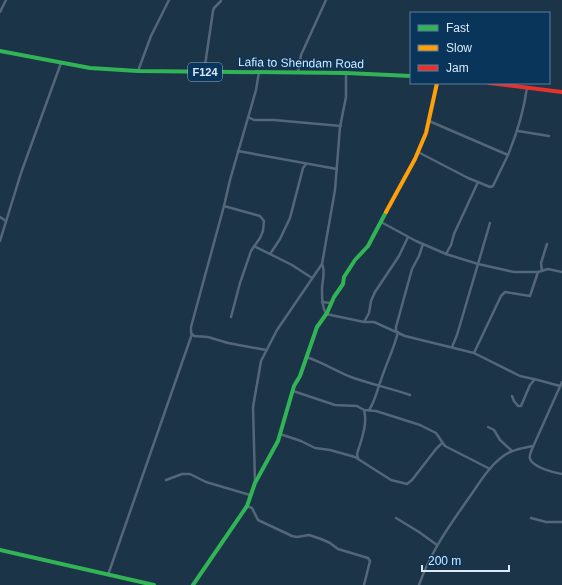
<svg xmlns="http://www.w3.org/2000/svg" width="562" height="585" font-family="Helvetica,sans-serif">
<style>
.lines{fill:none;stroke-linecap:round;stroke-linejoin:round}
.street{stroke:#536779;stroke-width:2.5}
.fast{stroke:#30b455;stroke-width:4}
.slow{stroke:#ff9f0a;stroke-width:4}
.jam{stroke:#e5322d;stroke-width:4}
.labels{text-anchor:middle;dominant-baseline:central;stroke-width:3;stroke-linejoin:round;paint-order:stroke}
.shield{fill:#09355a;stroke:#9ab3cb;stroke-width:1}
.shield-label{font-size:11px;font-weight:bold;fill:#d8e9fb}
.street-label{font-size:12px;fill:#d8e9fb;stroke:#09355a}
</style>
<rect width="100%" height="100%" fill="#1b3448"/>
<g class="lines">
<g class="street">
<polyline points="0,12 6,0"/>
<polyline points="138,71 151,36 169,0"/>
<polyline points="204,72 213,11 214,8 221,1"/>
<polyline points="298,72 301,55 326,0"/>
<polyline points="248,117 254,120 274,120 341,126"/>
<path d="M429,121L508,155C517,133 524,111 527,87"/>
<polyline points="518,131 549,136"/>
<polyline points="238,151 337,169"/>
<polyline points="418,152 468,178 490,187 493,186 508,155"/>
<polyline points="224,206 191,327 191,333 194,336 208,337 228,343 266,350"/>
<polyline points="0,217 6,221"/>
<polyline points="381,222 416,241 446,254 478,264 457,335 452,347"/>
<polyline points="490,223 478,264 514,272 538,272 548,269 562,272"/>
<polyline points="0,241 21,173 61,63"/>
<polyline points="254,246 292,265 312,278"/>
<polyline points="270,254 280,239 290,218 303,168 306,164"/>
<polyline points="446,254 451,245 454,234 478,182"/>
<path d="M322,264C326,271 322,281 322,289C322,298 322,306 326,314L364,322H374L405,336L474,353"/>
<polyline points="542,271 541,263 547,244"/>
<polyline points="538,272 530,296 505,292 501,296 474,353 520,376 538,380 560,386"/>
<polyline points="322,302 331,303"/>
<polyline points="231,317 240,283 251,251 260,238 263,231 264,221 260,216 224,206 230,180 256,90 259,72"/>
<polyline points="364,322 369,313 371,301 375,292 399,256 408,237"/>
<polyline points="396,332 396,327 412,269 419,256 423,244"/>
<path d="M306,357C322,362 336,371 351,377C370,384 390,388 410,395"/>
<path d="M562,382L532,449C531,452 529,455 530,459C533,467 554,473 562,474"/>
<polyline points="293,391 335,405 357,406 364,410 376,411 420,425 436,433 445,446 490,469"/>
<polyline points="512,396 514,401 518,406 521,406 530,385 535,379"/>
<path d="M369,410C375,402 377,390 381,380C386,364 394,349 398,332"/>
<polyline points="488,427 494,430 500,440 512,451"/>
<polyline points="280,434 301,441 315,448 330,450 355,457 391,480 407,484 412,480 436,449 442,443"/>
<path d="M358,458L357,454C361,441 368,424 364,410"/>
<polyline points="166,480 182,474 190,474 206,482 250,495"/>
<polyline points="255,483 253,407 261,361 277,330 322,264 335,190 340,127 346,97 346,73"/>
<polyline points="247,506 252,508 258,520 292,536 297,537 309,535 321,539 330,543 338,549 368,558 370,561 364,585"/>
<polyline points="396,518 419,532 437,545"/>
<polyline points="531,518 546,522 562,522"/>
<polyline points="108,575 192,334"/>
<path d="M419,585C431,550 452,522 473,492C481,480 490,466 502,457C510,450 523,448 533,446"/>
</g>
<g class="fast">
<polyline points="0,51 90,68 138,71 346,73 411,76"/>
<polyline points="0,550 154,585"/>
<polyline points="193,585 247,506 255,483 278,441 294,386 300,376 317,327 327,313 334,297 343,284 344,277 355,260 368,246 386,212"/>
</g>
<polyline class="slow" points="386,212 415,159 426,133 437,83"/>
<polyline class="jam" points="489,83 562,92"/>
</g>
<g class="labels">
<rect class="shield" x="188" y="63" width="34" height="18" rx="3"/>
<g class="shield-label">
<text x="205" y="72">F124</text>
</g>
<g class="street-label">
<text transform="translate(301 63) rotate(1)">Lafia to Shendam Road</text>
</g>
</g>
<rect x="410" y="12" width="140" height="72" fill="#09355a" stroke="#5c7d9a"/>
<rect x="418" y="25" width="20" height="6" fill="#30b455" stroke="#5c7d9a"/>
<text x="446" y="32" font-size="12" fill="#d8e9fb">Fast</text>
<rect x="418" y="45" width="20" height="6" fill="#ff9f0a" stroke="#5c7d9a"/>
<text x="446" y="52" font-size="12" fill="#d8e9fb">Slow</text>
<rect x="418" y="65" width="20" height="6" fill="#e5322d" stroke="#5c7d9a"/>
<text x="446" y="72" font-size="12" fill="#d8e9fb">Jam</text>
<path d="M422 565v6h87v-6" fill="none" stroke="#d8e9fb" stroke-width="2"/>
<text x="428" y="565" font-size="12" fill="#d8e9fb" stroke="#09355a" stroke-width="3" paint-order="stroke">200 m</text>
</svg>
